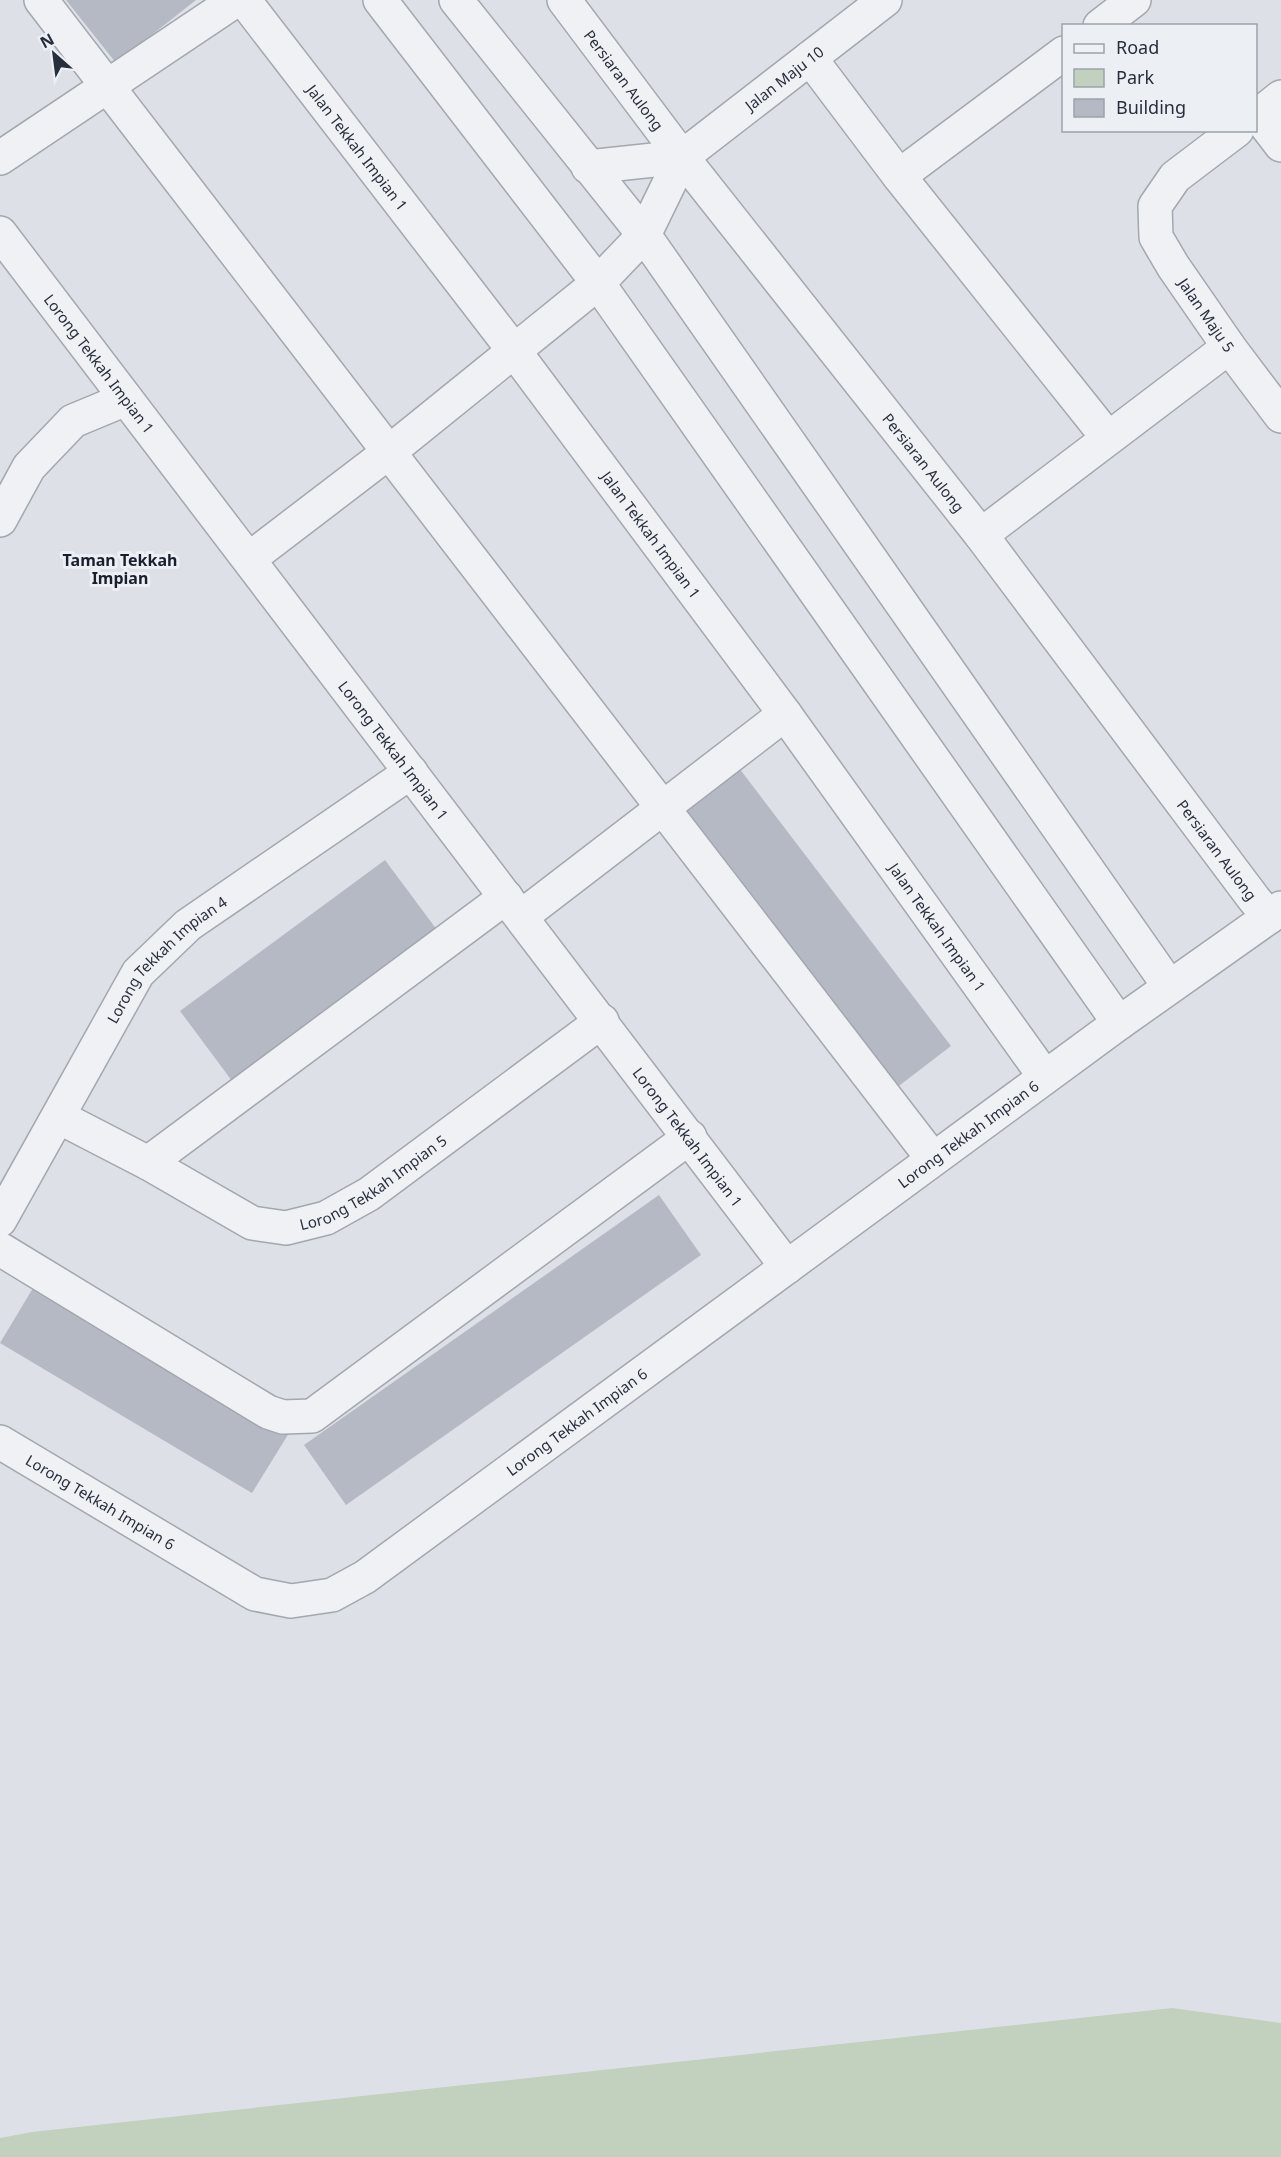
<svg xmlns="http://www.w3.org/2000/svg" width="1281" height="2157" font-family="'Noto Sans',sans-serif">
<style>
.green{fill:#c2d0be}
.building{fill:#b5b9c3}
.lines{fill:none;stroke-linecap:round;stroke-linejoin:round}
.minor-casing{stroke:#a3a7b0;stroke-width:36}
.minor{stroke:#f0f1f5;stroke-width:33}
.labels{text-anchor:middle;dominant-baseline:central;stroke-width:6;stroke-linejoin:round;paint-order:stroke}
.street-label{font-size:15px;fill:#272e3c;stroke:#eceff4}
.neighbourhood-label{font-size:16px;font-weight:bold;fill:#191f2d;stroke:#eceff4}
</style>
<rect width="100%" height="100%" fill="#dde0e6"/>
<polygon class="green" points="1172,2008 1281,2023 1281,2157 0,2157 0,2138 32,2132"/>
<g class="building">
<polygon points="66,0 196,0 116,63"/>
<polygon points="739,768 951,1046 887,1095 675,816"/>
<polygon points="385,860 443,938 238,1089 180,1011"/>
<polygon points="659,1195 701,1255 346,1505 304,1445"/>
<polygon points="36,1283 289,1433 252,1493 0,1343"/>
</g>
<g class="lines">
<g class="minor-casing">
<g id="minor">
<polyline points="41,0 933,1159"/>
<path id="s1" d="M244,0L515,352L785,714L1045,1077"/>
<polyline points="380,0 598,283 1119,1023"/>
<polyline points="456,0 644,235 1169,986"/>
<path id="s2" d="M564,0L682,157L981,535L1254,899L1269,917L1281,908"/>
<polyline points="1100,26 1134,0"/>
<polyline points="810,58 899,176 1108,438"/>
<polyline points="1258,115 1281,145"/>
<polyline points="1256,117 1281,97"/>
<path id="s3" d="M1237,130L1175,177L1155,206L1156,237L1173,266L1229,347L1281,416"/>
<path id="s4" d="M682,157L885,0"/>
<polyline points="0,158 236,0"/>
<polyline points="899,176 1064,53"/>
<path id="s5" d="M0,233L787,1267"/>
<polyline points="0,520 29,467 73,421 126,399"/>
<polyline points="981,535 1229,347"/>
<polyline points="249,559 389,452 598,283 644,235 682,157 588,167"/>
<polyline points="522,916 785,714"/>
<path id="s6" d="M59,1117L148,1163L252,1223L286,1228L326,1218L369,1194L602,1021"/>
<polyline points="148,1163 506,897"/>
<path id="s7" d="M0,1220L138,973L188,925L411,772"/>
<polyline points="0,1249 268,1412 283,1417 312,1416 690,1137"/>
<path id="s8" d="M0,1442L255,1594L291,1601L332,1595L365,1577L1119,1023L1269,917"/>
</g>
</g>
<use href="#minor" class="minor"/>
</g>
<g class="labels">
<g class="street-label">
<text stroke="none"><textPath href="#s4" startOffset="129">Jalan Maju 10</textPath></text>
<text stroke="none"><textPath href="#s2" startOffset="100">Persiaran Aulong</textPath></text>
<text stroke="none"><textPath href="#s1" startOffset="186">Jalan Tekkah Impian 1</textPath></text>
<text stroke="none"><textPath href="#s3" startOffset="237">Jalan Maju 5</textPath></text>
<text stroke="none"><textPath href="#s5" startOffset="164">Lorong Tekkah Impian 1</textPath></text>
<text stroke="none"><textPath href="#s2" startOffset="586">Persiaran Aulong</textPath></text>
<text stroke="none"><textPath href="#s1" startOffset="672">Jalan Tekkah Impian 1</textPath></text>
<text stroke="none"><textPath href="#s5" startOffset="650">Lorong Tekkah Impian 1</textPath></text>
<text stroke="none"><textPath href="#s2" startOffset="1072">Persiaran Aulong</textPath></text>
<text stroke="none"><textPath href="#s1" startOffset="1158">Jalan Tekkah Impian 1</textPath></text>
<text stroke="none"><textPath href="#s7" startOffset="312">Lorong Tekkah Impian 4</textPath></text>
<text stroke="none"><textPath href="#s8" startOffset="1161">Lorong Tekkah Impian 6</textPath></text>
<text stroke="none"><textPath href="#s5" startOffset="1136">Lorong Tekkah Impian 1</textPath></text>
<text stroke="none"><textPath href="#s6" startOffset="354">Lorong Tekkah Impian 5</textPath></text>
<text stroke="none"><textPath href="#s8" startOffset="675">Lorong Tekkah Impian 6</textPath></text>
<text stroke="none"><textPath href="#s8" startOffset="117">Lorong Tekkah Impian 6</textPath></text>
</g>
<g class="neighbourhood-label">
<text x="120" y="560">Taman Tekkah<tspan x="120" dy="18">Impian</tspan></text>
</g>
</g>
<rect x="1062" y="24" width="195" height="108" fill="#eceff4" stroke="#9da2aa" stroke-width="1.5"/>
<rect x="1074" y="44" width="30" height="9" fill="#f0f1f5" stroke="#9da2aa" stroke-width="1.5"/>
<text x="1116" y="54" font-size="18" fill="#272e3c">Road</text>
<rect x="1074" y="69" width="30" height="18" fill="#c2d0be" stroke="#9da2aa" stroke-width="1.5"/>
<text x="1116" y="84" font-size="18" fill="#272e3c">Park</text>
<rect x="1074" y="99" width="30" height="18" fill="#b5b9c3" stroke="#9da2aa" stroke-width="1.5"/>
<text x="1116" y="114" font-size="18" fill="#272e3c">Building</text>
<g transform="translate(54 54) rotate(332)" stroke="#eceff4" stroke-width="4.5" paint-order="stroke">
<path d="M0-4.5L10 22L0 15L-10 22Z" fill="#272e3c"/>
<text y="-9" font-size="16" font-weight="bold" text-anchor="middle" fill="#272e3c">N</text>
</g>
</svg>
